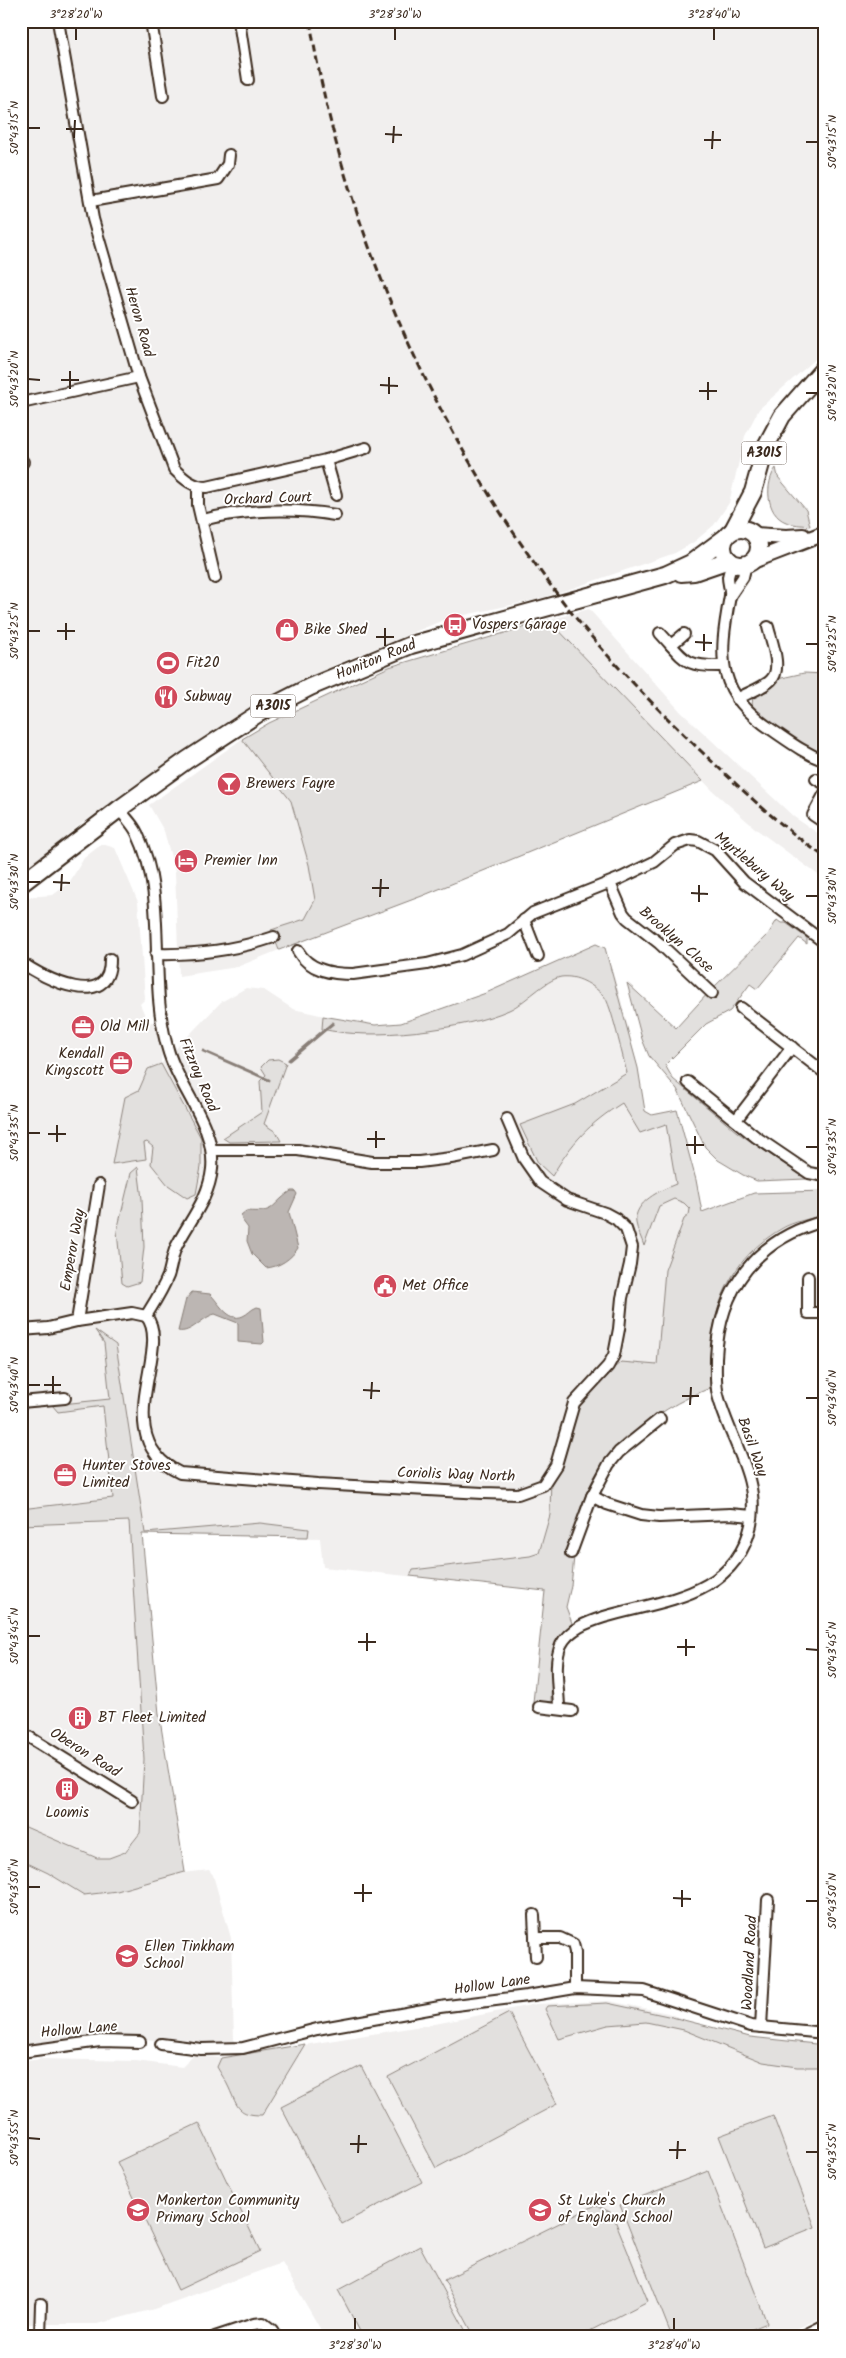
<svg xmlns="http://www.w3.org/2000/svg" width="846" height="2358" font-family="Kalam,sans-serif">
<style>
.built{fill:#f1efee}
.green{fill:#e2e0de;stroke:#8e857e}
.water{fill:#bcb6b3;stroke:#887e77}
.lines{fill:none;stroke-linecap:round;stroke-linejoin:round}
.stream{stroke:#887e77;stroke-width:3}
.street-casing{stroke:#3b2a1e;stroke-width:14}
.secondary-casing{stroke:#3b2a1e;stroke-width:18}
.primary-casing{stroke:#3b2a1e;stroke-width:20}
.street{stroke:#fff;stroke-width:10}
.secondary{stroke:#fff;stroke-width:14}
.primary{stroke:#fff;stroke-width:16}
.rail{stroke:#3b2a1e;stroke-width:3;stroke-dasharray:8 4;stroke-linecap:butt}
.ticks{fill:none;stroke:#3b2a1e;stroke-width:2}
.labels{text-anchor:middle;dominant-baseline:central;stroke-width:4;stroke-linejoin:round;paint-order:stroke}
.shield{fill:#fff;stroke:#766a62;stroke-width:1}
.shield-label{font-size:14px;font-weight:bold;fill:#3b2a1e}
.street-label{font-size:15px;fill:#3b2a1e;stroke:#fff}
.poi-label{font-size:15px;fill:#3b2a1e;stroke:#fff;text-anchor:start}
.neatline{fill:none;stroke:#3b2a1e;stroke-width:2}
.ticks-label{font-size:12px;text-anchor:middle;fill:#3b2a1e}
</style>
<rect width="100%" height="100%" fill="#fff"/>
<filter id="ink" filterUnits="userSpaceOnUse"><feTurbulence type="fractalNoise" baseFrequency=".02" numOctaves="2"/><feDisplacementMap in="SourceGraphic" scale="10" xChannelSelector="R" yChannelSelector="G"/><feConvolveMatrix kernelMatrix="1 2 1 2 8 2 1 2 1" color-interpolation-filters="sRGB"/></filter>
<g filter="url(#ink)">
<g class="built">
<polygon points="21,21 825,21 825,348 819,356 759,409 745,436 729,503 714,525 694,542 675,553 573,588 535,600 446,619 332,666 232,721 166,763 77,827 21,874"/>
<polygon points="589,609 681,712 794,817 825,838 825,880 756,829 712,790 549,620"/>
<polygon points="242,739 291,801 309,865 315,900 305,919 271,930 279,950 237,967 179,976 175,872 164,831 149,805"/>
<polygon points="102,844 115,848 138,902 145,999 140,1004 147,1020 156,1024 162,1047 161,1064 221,1002 246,988 264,990 293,1009 347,1021 375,1025 401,1023 486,993 596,944 605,948 620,996 638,1068 645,1111 652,1115 677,1110 696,1180 670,1388 624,1388 545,1591 323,1567 320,1538 142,1534 144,1759 140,1833 125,1851 109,1858 97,1858 21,1825 21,903 27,897 53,895 69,883 84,858"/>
<polygon points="21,1860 48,1873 157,1876 209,1870 213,1875 231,1938 234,2041 228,2044 176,2043 114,2035 21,2047"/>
<polygon points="609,2001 668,2013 730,2038 825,2055 825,2316 778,2337 325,2337 282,2263 154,2309 97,2324 26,2324 21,2296 21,2062 40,2059 136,2061 182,2067 194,2055 221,2058 248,2054 440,2023 536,2004"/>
</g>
<g class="green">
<path d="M776,468L778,477L806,510L810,526C802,525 793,525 786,522C765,514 765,482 776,468Z"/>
<polygon points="549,620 703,781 422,896 279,950 271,930 305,919 315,900 309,865 291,801 242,739 269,723 389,667"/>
<path d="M804,673L825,674V754C795,742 775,728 752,706L753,695L768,691L777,679Z"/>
<polygon points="777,920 781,923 786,923 807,938 807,944 799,938 757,989 750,984 730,1011 706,1024 665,1065 673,1079 737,1132 806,1179 757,1181 743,1175 718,1160 705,1147 677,1089 649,1056 642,1039 627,983 676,1028 709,992 769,933"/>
<path d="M596,944L605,948L638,1068L645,1111L652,1115L677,1110L696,1180L702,1212L754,1193L825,1191V1215C810,1219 794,1221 781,1229C721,1264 707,1324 710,1388C679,1401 655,1414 631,1437L627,1436C592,1466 578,1510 568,1553L574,1557L571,1586L566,1607L572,1623L559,1636L552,1658L551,1702H533L545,1591L410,1576L413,1570L530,1556L539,1553L550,1515L551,1476L561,1462L567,1447L573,1414L583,1394L621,1362L657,1365L665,1270L684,1219L689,1215L690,1209L684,1203L674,1199L659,1206L644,1246C642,1239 637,1230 636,1223C633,1202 661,1190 676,1184L666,1124L640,1133L622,1103C589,1124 572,1142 552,1176L538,1163L520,1125L575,1104L627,1073C623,1059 611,1003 604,996C592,984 577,975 561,977C545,980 525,1003 509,1010C464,1030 370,1041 322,1029L323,1016L375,1025L401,1023L486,993Z"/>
<polygon points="278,1059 286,1063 264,1124 276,1132 281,1141 229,1142 223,1138 262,1112 260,1081 266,1075 261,1067 268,1060"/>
<polygon points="161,1064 201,1138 201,1167 196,1194 187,1198 168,1185 151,1164 153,1147 147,1142 144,1143 146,1159 112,1164 125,1097 139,1090 148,1069"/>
<polygon points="138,1167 142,1199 144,1247 140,1282 127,1286 122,1283 117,1231 131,1173"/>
<polygon points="95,1330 116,1345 145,1533 260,1523 309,1529 308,1537 142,1534 159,1714 185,1872 117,1891 84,1895 48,1873 21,1860 21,1825 97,1858 109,1858 125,1852 140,1833 144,1759 129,1521 21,1525 21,1509 113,1498 103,1406 58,1412 52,1405 110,1399 104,1343"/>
<polygon points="607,2003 668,2016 750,2037 825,2045 825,2067 797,2067 763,2062 684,2030 646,2022 608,2025 559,2039 545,2009 547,2006"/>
<polygon points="509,2013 557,2104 436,2168 388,2077"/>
<path d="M305,2044L262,2115C238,2115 238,2108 229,2088C226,2081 221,2074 217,2067L221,2058Z"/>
<polygon points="361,2066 422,2182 342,2224 281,2107"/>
<polygon points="773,2116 815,2227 763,2248 719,2136"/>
<polygon points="199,2123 260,2251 178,2290 117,2162"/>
<polygon points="708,2171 767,2323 733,2337 672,2337 620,2205"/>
<polygon points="596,2205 612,2213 648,2301 578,2337 475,2337 444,2280"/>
<polygon points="420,2246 469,2337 363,2337 338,2290"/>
</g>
<g class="water">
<path d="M291,1191H295L297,1194L289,1212L298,1248C291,1259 279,1267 266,1268L252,1254L247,1241L248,1228L242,1220L241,1215L246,1211C277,1213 268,1207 291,1191Z"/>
<path d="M192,1292L210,1294C218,1301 228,1323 243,1316C248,1314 251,1309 257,1307L261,1308L264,1342L262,1344L238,1342V1323L215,1314C202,1317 191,1334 178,1331L186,1299Z"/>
</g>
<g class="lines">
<g class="stream">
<polyline points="203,1051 269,1080"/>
<polyline points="289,1060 333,1023"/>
</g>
<g class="street-casing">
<g id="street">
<path d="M58,21L93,219L139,377L174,469C184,479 193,487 207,487L326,460L366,448"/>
<polyline points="151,21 163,96"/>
<polyline points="239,21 248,80"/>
<polyline points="91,201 218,179 228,164 229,155"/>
<polyline points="21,403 139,377"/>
<polyline points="326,460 336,495"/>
<polyline points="21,463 23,462"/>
<polyline points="198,487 198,505 215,578"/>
<path d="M203,520C245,509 293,508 335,515"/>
<path d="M732,562C731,567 729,572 728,577C728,583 731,590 730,596C718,660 716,693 775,732C791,743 806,754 825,761"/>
<polyline points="730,596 743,577 746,564"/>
<path d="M660,633C686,661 684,667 724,666"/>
<polyline points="671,645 684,634"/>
<path d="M737,699C747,693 763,688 771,680C783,669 771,640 768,627"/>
<polyline points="816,779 825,784"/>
<path d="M119,809C124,816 133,824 137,833C170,901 146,982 169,1053C181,1091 216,1127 212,1169C209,1199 189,1221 176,1247C172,1256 171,1267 168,1276C162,1291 154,1303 146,1316"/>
<polyline points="825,823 813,815 825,793"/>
<polyline points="610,883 623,913 627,918 659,943 712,993"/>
<polyline points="524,920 538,956"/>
<path d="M298,951C309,971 333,974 353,974L427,964L462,955L508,934L533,913L621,878L654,862L675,845L690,840L698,841L715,850L744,882L825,943"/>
<path d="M156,954C196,955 236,950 274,937"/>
<path d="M21,962C44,979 111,1012 110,959"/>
<polyline points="741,1008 825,1073"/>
<polyline points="688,1082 756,1137 809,1173 825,1176"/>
<polyline points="736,1120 792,1047"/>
<polyline points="212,1150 298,1150 372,1162 419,1162 451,1158 493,1150"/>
<polyline points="808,1277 808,1313 825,1313"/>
<path d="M146,1316C174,1348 105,1437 180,1473L318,1484L483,1493L518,1494L543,1485L556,1465L574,1403L608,1366L614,1355L619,1329L622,1298L630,1264L632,1247L626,1229L616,1219L605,1213L567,1200L540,1182L524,1159L507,1119"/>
<polyline points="77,1321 99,1185"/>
<polyline points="21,1330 48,1328 77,1321 132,1313 146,1316"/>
<polyline points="21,1402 65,1398"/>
<polyline points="592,1496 609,1464 619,1452 660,1419"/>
<polyline points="571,1553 592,1496 607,1504 641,1515 659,1517 730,1514 752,1516"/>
<polyline points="539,1707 572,1711"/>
<path d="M559,1709C559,1690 553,1663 561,1645C569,1629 588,1622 604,1617C662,1600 735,1597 751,1525C761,1479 729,1439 718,1395C715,1384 716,1370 716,1358C719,1289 757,1238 825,1221"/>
<polyline points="21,1732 132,1801"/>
<polyline points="534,1915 536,1957"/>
<polyline points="535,1938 560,1938 573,1944 575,1952 575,1988"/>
<polyline points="761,2027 768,1900"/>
<polyline points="161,2044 201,2049 243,2048 317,2029 440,2007 527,1996 575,1988 644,1991 751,2026 825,2033"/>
<polyline points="21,2052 100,2041 140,2042"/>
<polyline points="40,2337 41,2304"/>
<polyline points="215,2337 254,2324 263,2323 272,2330 276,2337"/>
<polyline points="801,2337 825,2325"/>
</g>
</g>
<g class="secondary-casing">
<g id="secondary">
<polyline points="755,535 786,537 803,536"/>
<polyline points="750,562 825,533"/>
</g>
</g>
<g class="primary-casing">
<g id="primary">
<circle cx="741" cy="547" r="18"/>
<polyline points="733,530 753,492 766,446 782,416 825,367"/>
<polyline points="681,573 694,572 729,560"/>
<polyline points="21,884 119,809 187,760 259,713 310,687 411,645 665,575 691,563 726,537"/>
</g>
</g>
<use href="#street" class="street"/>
<use href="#secondary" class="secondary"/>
<use href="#primary" class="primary"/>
<path class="rail" d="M310,21C343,231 440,445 571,612C611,662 656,708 702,752C741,789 781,827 825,857"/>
</g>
</g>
<path class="ticks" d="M76,40V28M395,40V28M714,40V28M28,128H40M66,129H83M385,134L402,135M74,138L75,120M704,140H721M806,142H818M393,143L394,126M712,149L713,131M28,379L40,380M61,380H79M380,385L398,386M70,389V371M699,391H717M806,393H818M389,394V377M708,400V382M28,631H40M57,631H75M376,637H394M66,640V623M695,642L712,643M806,644H818M385,646V628M704,651V634M28,882H40M53,882L70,883M372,888H389M61,891L62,874M691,893L708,894M806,896H818M380,897L381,879M699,902V885M28,1133H40M48,1134H66M367,1139H385M57,1142V1125M686,1145H704M806,1147H818M376,1148V1131M695,1154V1136M28,1385H40M44,1385H61M363,1390L380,1391M53,1394V1376M682,1396H699M806,1398H818M371,1399L372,1382M690,1405L691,1387M28,1636H40M358,1642H376M677,1647H695M806,1649L818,1650M367,1651V1633M686,1656V1639M28,1887H40M354,1893H372M673,1898L691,1899M806,1901H818M363,1902V1884M682,1907V1890M28,2138L40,2139M350,2144H367M669,2150H686M806,2152H818M358,2153L359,2135M677,2159L678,2141M355,2330V2318M674,2330V2318"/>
<defs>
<g id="bus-disc" transform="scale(1.25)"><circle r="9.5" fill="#d1495b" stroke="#fff"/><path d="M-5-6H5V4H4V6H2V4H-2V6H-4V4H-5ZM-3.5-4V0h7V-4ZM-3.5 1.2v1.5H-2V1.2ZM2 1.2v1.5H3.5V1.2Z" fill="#fff"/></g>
<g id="shop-disc" transform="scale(1.25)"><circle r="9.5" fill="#d1495b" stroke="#fff"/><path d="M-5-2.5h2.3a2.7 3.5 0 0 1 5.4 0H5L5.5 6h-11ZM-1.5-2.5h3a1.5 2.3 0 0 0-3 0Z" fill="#fff"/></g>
<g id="stadium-disc" transform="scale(1.25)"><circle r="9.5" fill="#d1495b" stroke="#fff"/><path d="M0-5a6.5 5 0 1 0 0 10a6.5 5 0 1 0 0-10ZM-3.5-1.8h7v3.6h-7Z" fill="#fff"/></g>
<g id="restaurant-disc" transform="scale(1.25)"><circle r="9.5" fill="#d1495b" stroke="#fff"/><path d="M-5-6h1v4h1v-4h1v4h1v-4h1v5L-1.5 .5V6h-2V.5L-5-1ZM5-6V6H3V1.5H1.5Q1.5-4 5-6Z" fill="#fff"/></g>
<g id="bar-disc" transform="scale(1.25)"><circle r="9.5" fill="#d1495b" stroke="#fff"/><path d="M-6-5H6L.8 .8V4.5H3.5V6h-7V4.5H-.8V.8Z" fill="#fff"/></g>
<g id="hotel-disc" transform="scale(1.25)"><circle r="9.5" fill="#d1495b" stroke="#fff"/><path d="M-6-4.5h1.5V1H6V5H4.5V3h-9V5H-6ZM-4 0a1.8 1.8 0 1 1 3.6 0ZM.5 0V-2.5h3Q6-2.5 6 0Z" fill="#fff"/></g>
<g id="office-disc" transform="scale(1.25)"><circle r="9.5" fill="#d1495b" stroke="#fff"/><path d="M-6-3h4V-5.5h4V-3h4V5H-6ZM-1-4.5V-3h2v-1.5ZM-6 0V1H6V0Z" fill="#fff"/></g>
<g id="civic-disc" transform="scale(1.25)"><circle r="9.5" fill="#d1495b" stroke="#fff"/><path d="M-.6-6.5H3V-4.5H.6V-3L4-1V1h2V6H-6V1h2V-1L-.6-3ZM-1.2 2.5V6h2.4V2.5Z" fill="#fff"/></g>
<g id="building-disc" transform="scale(1.25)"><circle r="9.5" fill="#d1495b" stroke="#fff"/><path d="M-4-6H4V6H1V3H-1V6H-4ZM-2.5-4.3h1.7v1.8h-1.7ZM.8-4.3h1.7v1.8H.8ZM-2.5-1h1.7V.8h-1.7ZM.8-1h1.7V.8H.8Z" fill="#fff"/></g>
<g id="school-disc" transform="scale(1.25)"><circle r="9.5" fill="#d1495b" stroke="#fff"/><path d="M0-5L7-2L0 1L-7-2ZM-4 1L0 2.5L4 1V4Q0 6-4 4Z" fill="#fff"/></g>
</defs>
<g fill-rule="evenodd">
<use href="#bus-disc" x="455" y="625"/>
<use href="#shop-disc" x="287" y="630"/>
<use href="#stadium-disc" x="168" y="663"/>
<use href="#restaurant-disc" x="166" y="697"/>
<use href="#bar-disc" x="229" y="784"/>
<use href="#hotel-disc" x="186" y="861"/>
<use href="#office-disc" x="83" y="1027"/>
<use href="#office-disc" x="121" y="1063"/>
<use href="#civic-disc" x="385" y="1286"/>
<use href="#office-disc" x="65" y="1475"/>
<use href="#building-disc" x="80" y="1718"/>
<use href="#building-disc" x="67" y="1789"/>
<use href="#school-disc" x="127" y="1956"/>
<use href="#school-disc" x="138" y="2210"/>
<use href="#school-disc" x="540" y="2210"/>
</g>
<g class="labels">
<g class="shield">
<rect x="741.5" y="441.5" width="45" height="23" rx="4"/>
<rect x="250.5" y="694.5" width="45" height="23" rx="4"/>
</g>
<g class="shield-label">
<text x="764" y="453">A3015</text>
<text x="273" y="706">A3015</text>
</g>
<g class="street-label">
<text transform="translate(139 322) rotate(74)">Heron Road</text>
<text transform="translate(268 499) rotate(-2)">Orchard Court</text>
<text transform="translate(376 660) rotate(-22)">Honiton Road</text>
<text transform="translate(754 867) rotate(40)">Myrtlebury Way</text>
<text transform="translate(676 940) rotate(41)">Brooklyn Close</text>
<text transform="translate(198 1075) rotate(67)">Fitzroy Road</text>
<text transform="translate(73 1250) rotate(-80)">Emperor Way</text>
<text transform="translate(752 1447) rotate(70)">Basil Way</text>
<text transform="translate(456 1475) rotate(2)">Coriolis Way North</text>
<text transform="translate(85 1753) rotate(32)">Oberon Road</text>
<text transform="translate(750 1963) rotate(-87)">Woodland Road</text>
<text transform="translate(492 1985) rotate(-8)">Hollow Lane</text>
<text transform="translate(79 2030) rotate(-5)">Hollow Lane</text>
</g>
<g class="poi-label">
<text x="472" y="625">Vospers Garage</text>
<text x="304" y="630">Bike Shed</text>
<text x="186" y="663">Fit20</text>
<text x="184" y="697">Subway</text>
<text x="246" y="784">Brewers Fayre</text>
<text x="204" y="861">Premier Inn</text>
<text x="100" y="1027">Old Mill</text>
<text x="104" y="1054" text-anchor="end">Kendall<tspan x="104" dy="17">Kingscott</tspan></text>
<text x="402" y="1286">Met Office</text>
<text x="82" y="1466">Hunter Stoves<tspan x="82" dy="17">Limited</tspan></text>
<text x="98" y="1718">BT Fleet Limited</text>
<text x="67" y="1813" text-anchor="middle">Loomis</text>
<text x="144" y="1947">Ellen Tinkham<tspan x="144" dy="17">School</tspan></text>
<text x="156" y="2201">Monkerton Community<tspan x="156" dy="17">Primary School</tspan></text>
<text x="558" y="2201">St Luke's Church<tspan x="558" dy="17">of England School</tspan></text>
</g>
</g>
<rect width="846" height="2358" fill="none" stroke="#fff" stroke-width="55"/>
<rect x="28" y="28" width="790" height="2302" class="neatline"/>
<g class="ticks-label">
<text x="76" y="18">3°28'20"W</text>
<text x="395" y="18">3°28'30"W</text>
<text x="714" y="18">3°28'40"W</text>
<text transform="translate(14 128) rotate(-90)" y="4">50°43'15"N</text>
<text transform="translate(832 142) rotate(-90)" y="4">50°43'15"N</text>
<text transform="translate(14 379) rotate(-90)" y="4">50°43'20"N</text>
<text transform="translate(832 393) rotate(-90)" y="4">50°43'20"N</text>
<text transform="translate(14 631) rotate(-90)" y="4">50°43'25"N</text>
<text transform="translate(832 644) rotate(-90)" y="4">50°43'25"N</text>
<text transform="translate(14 882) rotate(-90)" y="4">50°43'30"N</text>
<text transform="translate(832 896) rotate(-90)" y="4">50°43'30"N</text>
<text transform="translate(14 1133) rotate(-90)" y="4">50°43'35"N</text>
<text transform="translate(832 1147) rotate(-90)" y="4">50°43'35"N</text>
<text transform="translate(14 1385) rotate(-90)" y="4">50°43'40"N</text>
<text transform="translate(832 1398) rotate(-90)" y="4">50°43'40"N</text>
<text transform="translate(14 1636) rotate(-90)" y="4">50°43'45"N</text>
<text transform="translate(832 1650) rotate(-90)" y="4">50°43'45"N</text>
<text transform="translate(14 1887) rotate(-90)" y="4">50°43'50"N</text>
<text transform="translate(832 1901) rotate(-90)" y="4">50°43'50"N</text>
<text transform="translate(14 2138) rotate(-90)" y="4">50°43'55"N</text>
<text transform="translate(832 2152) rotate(-90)" y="4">50°43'55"N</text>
<text x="355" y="2349">3°28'30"W</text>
<text x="674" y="2349">3°28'40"W</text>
</g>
</svg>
